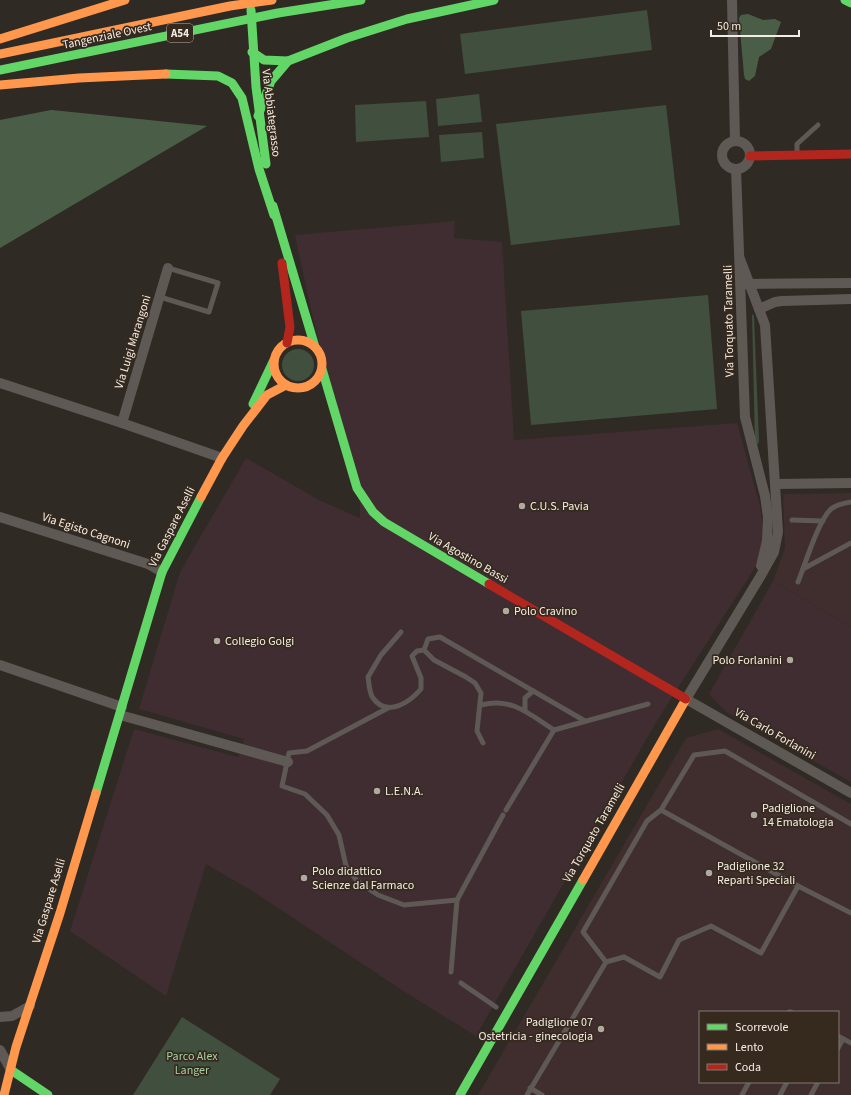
<svg xmlns="http://www.w3.org/2000/svg" width="851" height="1095" font-family="'Source Sans 3',sans-serif">
<style>
.education{fill:#3f2d32}
.medical{fill:#402d2d;fill-rule:evenodd}
.green{fill:#404f3e}
.forest{fill:#4a5e47}
.lines{fill:none;stroke-linecap:round;stroke-linejoin:round}
.lane{stroke:#5e5955;stroke-width:5}
.street{stroke:#5e5955;stroke-width:10}
.fast{stroke:#63d668;stroke-width:9}
.slow{stroke:#ff974d;stroke-width:9}
.jam{stroke:#b3261e;stroke-width:9}
.poi-dot{fill:#b0a9a1;stroke:#362a1e;stroke-width:1.5}
.labels{text-anchor:middle;dominant-baseline:central;stroke-width:3.5;stroke-linejoin:round;paint-order:stroke}
.shield{fill:#362a1e;stroke:#bcb2a9;stroke-width:1}
.shield-label{font-size:11px;font-weight:bold;fill:#f5ede5}
.street-label{font-size:12px;fill:#f5ede5;stroke:#362a1e}
.poi-label{font-size:12px;fill:#f5ede5;stroke:#362a1e;text-anchor:start}
.park-label{font-size:12px;fill:#a4d1a0;stroke:#362a1e}
</style>
<rect width="100%" height="100%" fill="#302a24"/>
<g class="education">
<polygon points="455,221 454,238 502,242 514,440 737,423 760,506 764,535 756,566 658,719 476,1036 408,994 254,892 206,864 166,996 70,931 134,729 238,757 244,739 139,709 180,572 246,458 319,500 360,518 360,504 311,310 295,235"/>
<polygon points="773,581 851,627 851,782 726,712 709,694"/>
</g>
<g class="medical">
<polygon points="851,493 851,627 773,581 785,548 783,494"/>
<path d="M718,729L851,804V1095H478L686,738ZM700,1012H838V1082H700Z"/>
</g>
<g class="green">
<polygon points="647,10 652,50 465,74 460,34"/>
<polygon points="479,94 482,122 438,126 436,99"/>
<polygon points="426,101 429,137 356,142 355,105"/>
<polygon points="666,105 680,225 511,245 496,124"/>
<polygon points="482,132 484,158 441,162 439,135"/>
<polygon points="708,295 717,409 531,425 521,311"/>
<polygon points="752,314 754,316 759,442 757,445 755,443"/>
<circle cx="298" cy="365" r="16"/>
<polygon points="182,1017 280,1079 270,1095 133,1095"/>
</g>
<g class="forest">
<polygon points="748,14 763,20 775,19 781,22 771,49 759,57 755,76 749,81 745,79 744,75 739,18 741,15"/>
<polygon points="51,110 52,110 207,126 0,248 0,120"/>
</g>
<g class="lines">
<g class="lane">
<polyline points="797,152 797,144 818,125"/>
<polyline points="160,297 209,312 218,283 168,268"/>
<polyline points="792,520 823,521"/>
<polyline points="803,569 851,543"/>
<path d="M798,582C805,565 818,521 831,509C836,505 845,503 851,502"/>
<path d="M401,632L381,655L368,677C369,683 369,693 373,698C387,718 410,702 421,689V678L412,656L417,651L424,650"/>
<path d="M481,705C512,697 529,714 554,730"/>
<polyline points="388,708 307,751 289,753 282,786 305,794 327,815 339,835 346,866 357,881 378,895 404,905 457,900"/>
<polyline points="525,711 525,698 533,691"/>
<polyline points="483,743 477,731 481,693 475,683 466,677 434,660 424,650 428,639 440,637 585,721"/>
<polyline points="506,810 554,730 648,704"/>
<polyline points="798,886 851,913"/>
<polyline points="606,962 583,932 647,821 661,810"/>
<polyline points="451,972 457,900 503,815"/>
<polyline points="461,983 496,1007"/>
<polyline points="789,1012 791,1012"/>
<polyline points="838,1036 851,1043"/>
<polyline points="838,1048 843,1039"/>
<polyline points="530,1088 542,1095"/>
<polyline points="527,1095 606,962 624,957 660,977 679,940 711,926 761,953 798,886 661,810 694,755 725,751 851,824"/>
<polyline points="742,1095 749,1082"/>
<polyline points="780,1095 787,1082"/>
<polyline points="811,1095 818,1082"/>
</g>
<g class="street">
<polyline points="732,0 735,141"/>
<circle cx="736" cy="155" r="14"/>
<polyline points="736,169 745,417 765,496 768,517 767,541 761,566"/>
<polyline points="740,259 765,325 778,532 774,552 760,577 686,699 851,793"/>
<polyline points="745,284 851,283"/>
<polyline points="759,309 775,302 782,301 851,299"/>
<polyline points="0,383 122,423 222,458"/>
<polyline points="122,423 168,268"/>
<polyline points="776,484 851,483"/>
<polyline points="0,517 148,564 162,572"/>
<polyline points="0,665 122,707"/>
<polyline points="120,715 288,762"/>
<polyline points="0,1017 12,1016 30,1006"/>
<polyline points="0,1050 11,1070"/>
</g>
<g class="fast">
<polyline points="845,0 851,3"/>
<polyline points="251,10 256,87 266,164"/>
<polyline points="252,52 264,60 288,61"/>
<polyline points="0,70 278,13 361,0"/>
<polyline points="166,74 218,76 232,83 242,98 259,169 274,215"/>
<polyline points="258,116 271,81 288,61 347,38 407,19 494,0"/>
<polyline points="273,206 315,347"/>
<polyline points="322,369 357,488 373,512 384,522 489,584"/>
<polyline points="253,404 274,360"/>
<polyline points="96,793 162,572 201,497"/>
<polyline points="11,1070 48,1095"/>
<polyline points="460,1095 583,880"/>
</g>
<g class="slow">
<polyline points="0,39 125,0"/>
<polyline points="0,54 230,6 272,0"/>
<polyline points="0,85 79,78 166,74"/>
<circle cx="298" cy="364" r="24"/>
<polyline points="201,497 222,458 243,426 267,395 286,385"/>
<polyline points="583,880 686,699"/>
<polyline points="4,1095 16,1047 60,913 96,793"/>
</g>
<g class="jam">
<polyline points="750,156 851,154"/>
<polyline points="282,263 290,327 287,343"/>
<polyline points="489,584 686,699"/>
</g>
</g>
<g class="poi-dot">
<circle cx="522" cy="506" r="4"/>
<circle cx="506" cy="611" r="4"/>
<circle cx="217" cy="641" r="4"/>
<circle cx="790" cy="660" r="4"/>
<circle cx="377" cy="791" r="4"/>
<circle cx="754" cy="815" r="4"/>
<circle cx="709" cy="873" r="4"/>
<circle cx="304" cy="878" r="4"/>
<circle cx="601" cy="1029" r="4"/>
</g>
<g class="labels">
<rect class="shield" x="167" y="24" width="26" height="18" rx="3"/>
<g class="shield-label">
<text x="180" y="33">A54</text>
</g>
<g class="street-label">
<text transform="translate(107 36) rotate(-12)">Tangenziale Ovest</text>
<text transform="translate(271 113) rotate(83)">Via Abbiategrasso</text>
<text transform="translate(729 321) rotate(-91)">Via Torquato Taramelli</text>
<text transform="translate(133 342) rotate(-73)">Via Luigi Marangoni</text>
<text transform="translate(172 527) rotate(-63)">Via Gaspare Aselli</text>
<text transform="translate(86 531) rotate(18)">Via Egisto Cagnoni</text>
<text transform="translate(468 558) rotate(30)">Via Agostino Bassi</text>
<text transform="translate(775 734) rotate(30)">Via Carlo Forlanini</text>
<text transform="translate(594 833) rotate(-60)">Via Torquato Taramelli</text>
<text transform="translate(49 901) rotate(-73)">Via Gaspare Aselli</text>
</g>
<g class="poi-label">
<text x="530" y="506">C.U.S. Pavia</text>
<text x="514" y="611">Polo Cravino</text>
<text x="225" y="641">Collegio Golgi</text>
<text x="782" y="660" text-anchor="end">Polo Forlanini</text>
<text x="385" y="791">L.E.N.A.</text>
<text x="762" y="808">Padiglione<tspan x="762" dy="14">14 Ematologia</tspan></text>
<text x="717" y="866">Padiglione 32<tspan x="717" dy="14">Reparti Speciali</tspan></text>
<text x="312" y="871">Polo didattico<tspan x="312" dy="14">Scienze dal Farmaco</tspan></text>
<text x="593" y="1022" text-anchor="end">Padiglione 07<tspan x="593" dy="14">Ostetricia - ginecologia</tspan></text>
</g>
<g class="park-label">
<text x="192" y="1056">Parco Alex<tspan x="192" dy="14">Langer</tspan></text>
</g>
</g>
<rect x="699" y="1011" width="140" height="72" fill="#362a1e" stroke="#82786e"/>
<rect x="707" y="1024" width="20" height="6" fill="#63d668" stroke="#82786e"/>
<text x="735" y="1031" font-size="12" fill="#f5ede5">Scorrevole</text>
<rect x="707" y="1044" width="20" height="6" fill="#ff974d" stroke="#82786e"/>
<text x="735" y="1051" font-size="12" fill="#f5ede5">Lento</text>
<rect x="707" y="1064" width="20" height="6" fill="#b3261e" stroke="#82786e"/>
<text x="735" y="1071" font-size="12" fill="#f5ede5">Coda</text>
<path d="M711 30v6h88v-6" fill="none" stroke="#f5ede5" stroke-width="2"/>
<text x="717" y="30" font-size="12" fill="#f5ede5" stroke="#362a1e" stroke-width="3" paint-order="stroke">50 m</text>
</svg>
